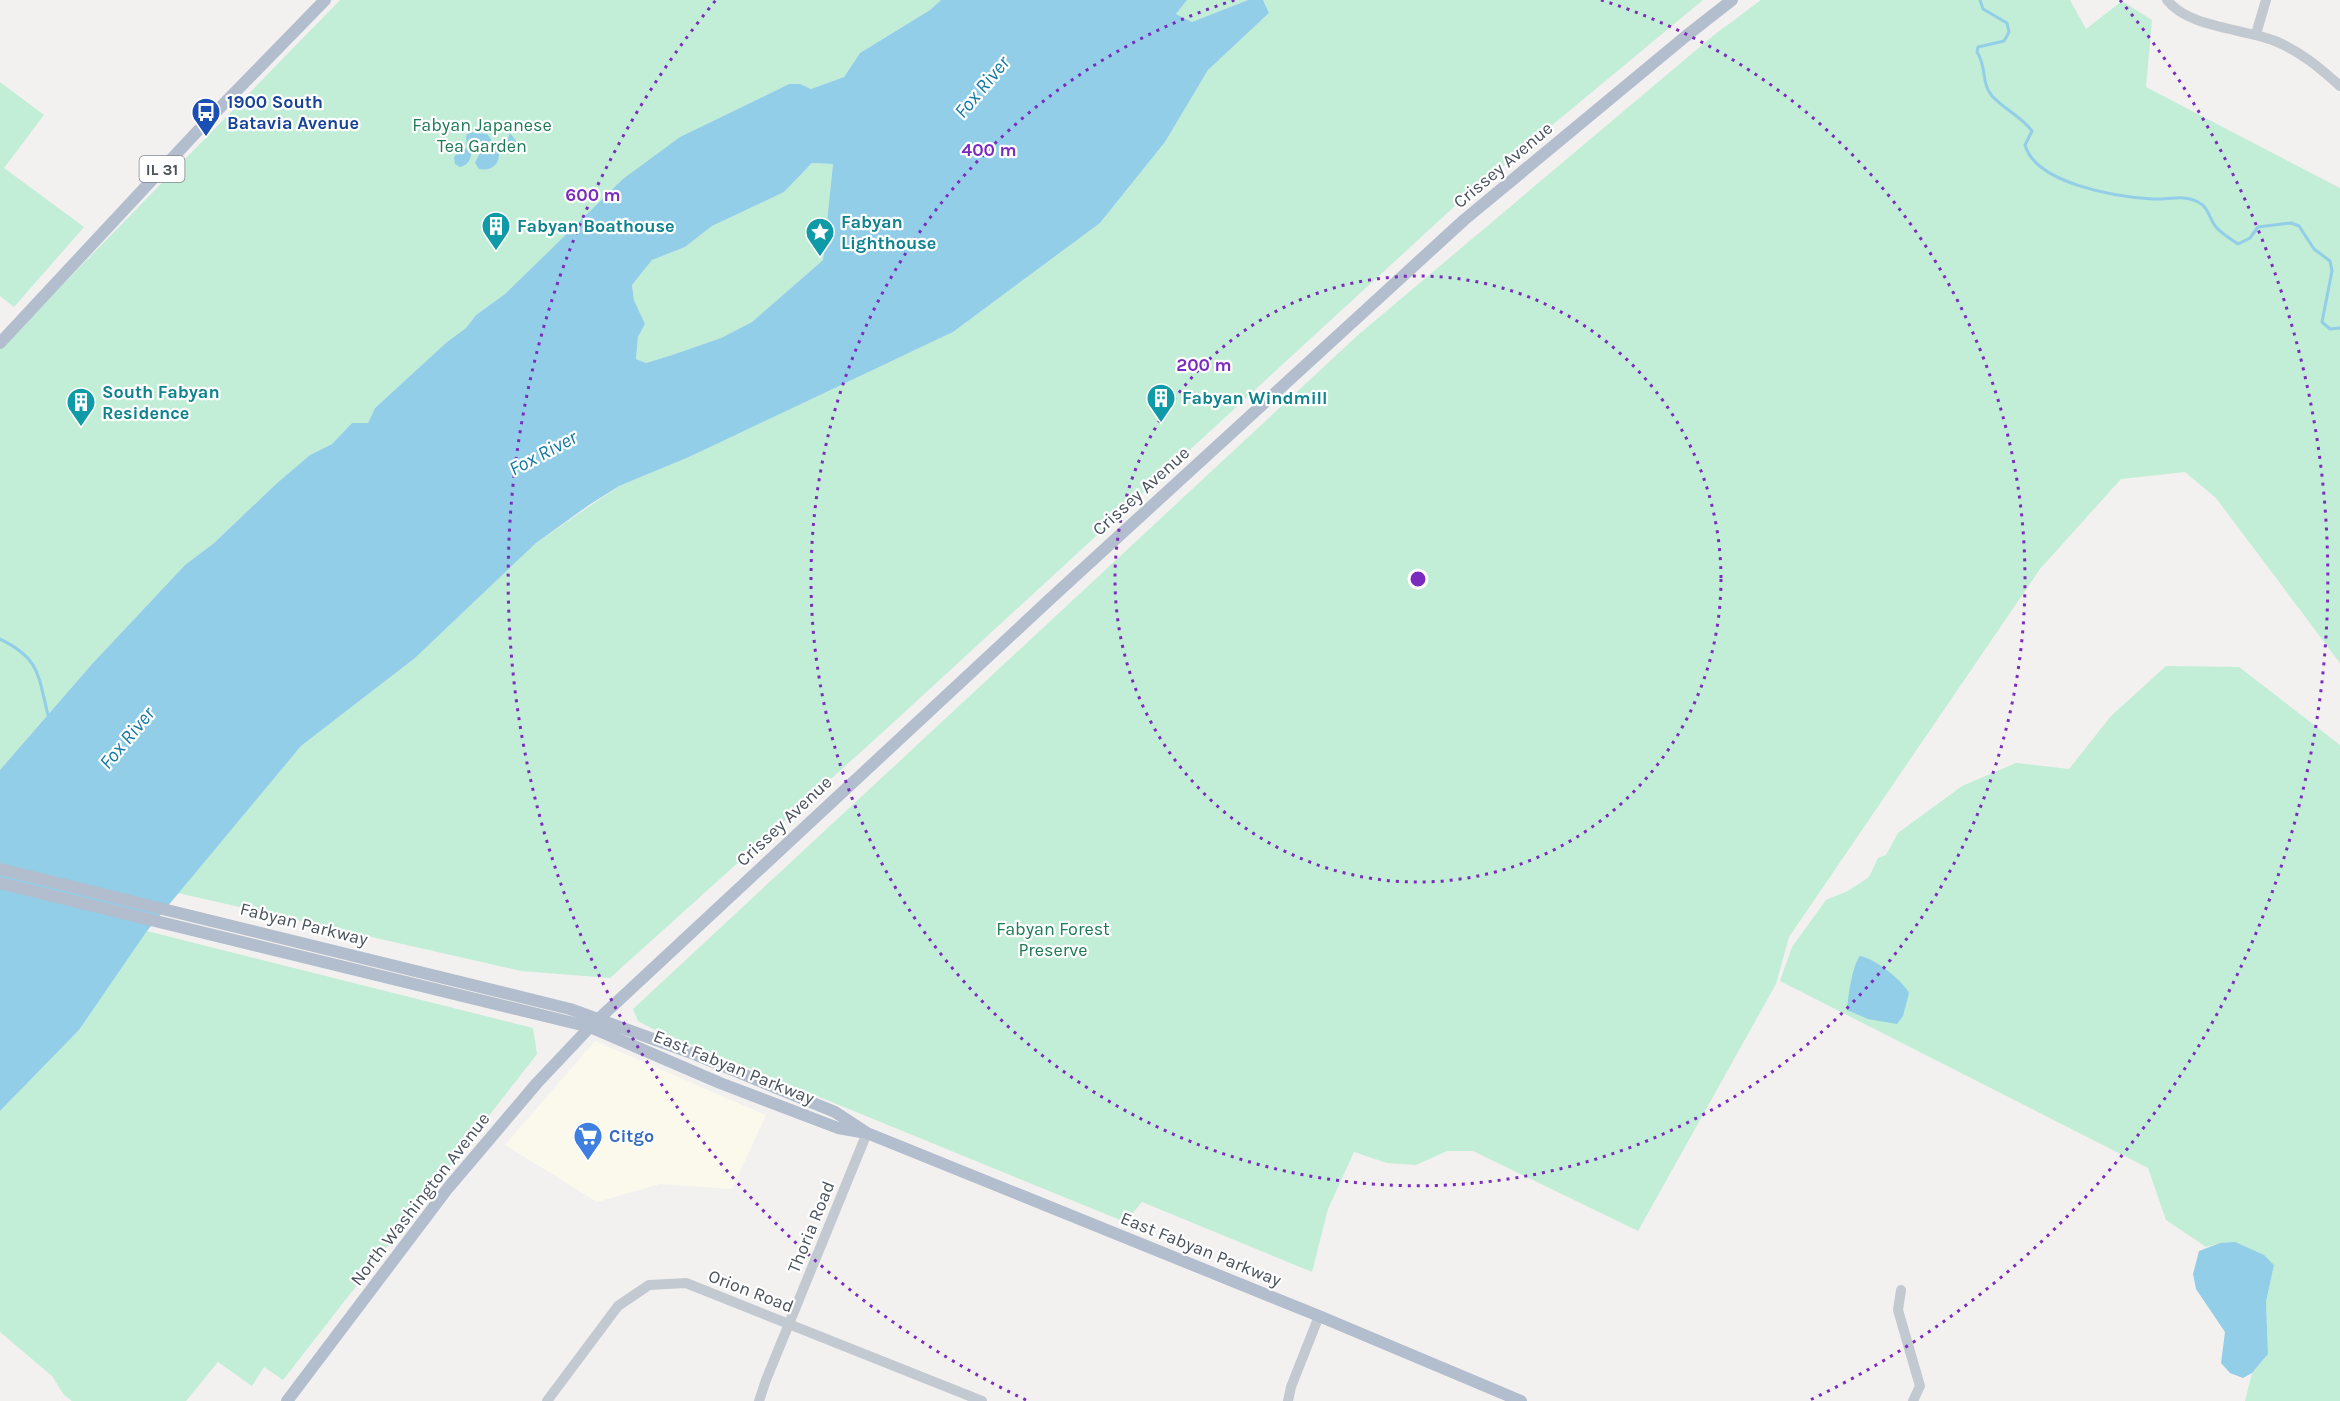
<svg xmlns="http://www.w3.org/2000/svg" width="2340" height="1401" font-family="Karla,sans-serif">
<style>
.commercial{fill:#fbf8ec}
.green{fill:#c2edd6}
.water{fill:#92cee7;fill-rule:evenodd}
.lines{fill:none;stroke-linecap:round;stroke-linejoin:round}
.stream{stroke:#92cee7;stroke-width:3}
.minor{stroke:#c2c9d1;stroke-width:10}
.major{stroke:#b2bdcd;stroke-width:12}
.ring{fill:none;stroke:#7b2cbf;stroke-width:3;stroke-dasharray:3 6}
.labels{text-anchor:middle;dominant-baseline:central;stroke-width:4.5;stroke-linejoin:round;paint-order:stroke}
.shield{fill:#fff;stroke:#80868e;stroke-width:1.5}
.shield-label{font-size:16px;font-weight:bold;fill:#49525d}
.transit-label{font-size:18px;font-weight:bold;fill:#164399;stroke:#fff;text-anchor:start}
.park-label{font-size:18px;fill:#1d7b54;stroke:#fff}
.street-label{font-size:18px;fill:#49525d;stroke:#fff}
.culture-label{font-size:18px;font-weight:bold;fill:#0d838f;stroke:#fff;text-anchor:start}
.shop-label{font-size:18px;font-weight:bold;fill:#366cbe;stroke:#fff;text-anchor:start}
.water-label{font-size:20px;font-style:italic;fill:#157aa4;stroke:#fff}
.centre{fill:#7b2cbf;stroke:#fff;stroke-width:3}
.ring-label{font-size:18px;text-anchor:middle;font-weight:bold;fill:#7b2cbf;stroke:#fff;stroke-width:4.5;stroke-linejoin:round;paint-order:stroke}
</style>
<rect width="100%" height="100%" fill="#f3f1f0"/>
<polygon class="commercial" points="595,1041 766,1115 732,1189 660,1184 597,1202 505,1145"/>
<g class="green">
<polygon points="340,0 941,0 930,10 860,53 844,77 811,89 800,84 789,84 680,137 603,199 505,294 476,315 466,328 447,342 375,408 368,423 352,423 332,444 310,455 276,484 214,543 185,565 92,664 0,770 0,349"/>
<polygon points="1187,0 1248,0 1192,22 1176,14"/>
<polygon points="1263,0 1703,0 1456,205 883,732 610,978 521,971 178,893 301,746 415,658 536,543 619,486 689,457 953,332 1100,223 1165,142 1208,70 1269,13"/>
<polygon points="1761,0 2070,0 2086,29 2122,1 2152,20 2146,87 2340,188 2340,663 2216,498 2185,472 2121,479 2040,569 1789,937 1776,984 1638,1231 1473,1151 1447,1151 1416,1165 1387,1163 1354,1152 1328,1209 1312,1272 1142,1202 1125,1222 651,1028 638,1021 633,1009 1358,335 1714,35"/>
<polygon points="0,82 44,115 4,168 84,227 14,307 0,296"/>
<polygon points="812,163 833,164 823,260 752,322 721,338 672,355 646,363 636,359 638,337 645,324 634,300 632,285 652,260 685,247 712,226 784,192"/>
<polygon points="2166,666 2239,667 2340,745 2340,1401 2245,1401 2252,1373 2268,1354 2266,1302 2274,1265 2220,1243 2206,1247 2166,1220 2148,1168 1780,981 1792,947 1826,900 1848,891 1869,877 1878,858 1886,855 1898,833 1962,786 2016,763 2069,769 2111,716"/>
<polygon points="147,931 533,1028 537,1054 283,1380 264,1367 252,1386 218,1362 186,1401 72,1401 64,1395 52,1376 0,1332 0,1111 79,1030"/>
</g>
<g class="water">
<path d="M941,0H1187L1176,14L1192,22L1248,0H1263L1269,13L1208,70L1165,142L1100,223L953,332L689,457L619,486L589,505L536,543L415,658L301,746L147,931L79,1030L0,1111V770L92,664L185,565L214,543L276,484L310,455L332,444L352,423H368L375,408L447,342L466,328L476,315L505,294L623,179L680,137L789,84H800L811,89L844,77L860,53L930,10ZM812,163L833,164L823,260L752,322L721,338L672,355L646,363L636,359L638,337L645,324L634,300L632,285L652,260L685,247L712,226L784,192Z"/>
<path d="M469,132L487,134L499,150C509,148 507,139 510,133L516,141L510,150L499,154C499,166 490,171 479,169L475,163L483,146L480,141L476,140C469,150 475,163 460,167L455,164L454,157L458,152L467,148L466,136Z"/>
<path d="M1860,956C1875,959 1901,979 1909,993L1903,1016L1897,1024L1868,1019L1847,1010C1848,997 1852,966 1860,956Z"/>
<polygon points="2235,1242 2264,1255 2274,1265 2266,1302 2268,1354 2252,1373 2243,1378 2230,1373 2221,1363 2225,1332 2196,1289 2193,1274 2199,1251 2220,1243"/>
</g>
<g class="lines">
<g class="stream">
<path d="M1980,0L1983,9L2007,23L2009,32L2004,41L1978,47L1977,52C1987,67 1981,83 1992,96C2004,109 2022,117 2032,131L2025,145C2036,184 2117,197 2153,199C2168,200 2184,194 2198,202C2209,207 2209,219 2216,227C2222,234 2231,239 2238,244L2250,238L2258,227L2291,223L2299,226L2314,249L2330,261L2332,271L2322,322L2330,329L2340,328"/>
<path d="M0,639C40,658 38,675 48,715"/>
</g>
<g class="minor">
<path d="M2167,0C2189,28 2242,28 2275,41C2300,51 2320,68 2340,86"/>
<polyline points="2256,34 2266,0"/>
<polyline points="1901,1290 1898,1310 1920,1386 1913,1401"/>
<polyline points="547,1401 618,1306 649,1285 686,1283 982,1401"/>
<polyline points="759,1401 766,1380 867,1133"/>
<polyline points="1288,1401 1291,1387 1319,1316"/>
</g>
<g class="major">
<polyline points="0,343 206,122 325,0"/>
<polyline points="0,869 570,1009 689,1052 835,1112 867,1133 1319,1316 1521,1401"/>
<polyline points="0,883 590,1027 720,1083 838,1128 861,1132"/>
<polyline points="287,1401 448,1188 537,1083 590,1027 1049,600 1464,220 1686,36 1732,0"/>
</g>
</g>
<g class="ring">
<circle cx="1418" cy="579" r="303"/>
<path d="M1601 0A607 607 0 1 1 1235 0"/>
<path d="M1026 1400A910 910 0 0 1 716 0M2120 0A910 910 0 0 1 1810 1400"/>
</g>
<defs>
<g id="bus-pin" transform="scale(1.5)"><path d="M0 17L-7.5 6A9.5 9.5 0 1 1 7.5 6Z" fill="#1a4fb4" stroke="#fff"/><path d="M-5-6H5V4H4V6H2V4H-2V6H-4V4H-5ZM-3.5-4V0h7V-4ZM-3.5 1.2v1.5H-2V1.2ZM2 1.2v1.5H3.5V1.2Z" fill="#fff"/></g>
<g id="building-pin" transform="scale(1.5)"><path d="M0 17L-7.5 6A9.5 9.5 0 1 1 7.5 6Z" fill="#0f9aa8" stroke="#fff"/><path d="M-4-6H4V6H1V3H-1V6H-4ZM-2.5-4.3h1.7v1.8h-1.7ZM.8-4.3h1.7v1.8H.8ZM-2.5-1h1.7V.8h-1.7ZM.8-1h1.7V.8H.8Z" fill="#fff"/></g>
<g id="sight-pin" transform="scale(1.5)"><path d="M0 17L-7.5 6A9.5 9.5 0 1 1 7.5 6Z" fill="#0f9aa8" stroke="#fff"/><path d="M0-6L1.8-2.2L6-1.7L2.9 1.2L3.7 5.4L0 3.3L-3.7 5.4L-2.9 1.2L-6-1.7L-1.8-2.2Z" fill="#fff"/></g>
<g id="supermarket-pin" transform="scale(1.5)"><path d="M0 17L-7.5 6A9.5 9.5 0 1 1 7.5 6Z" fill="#3f7fe0" stroke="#fff"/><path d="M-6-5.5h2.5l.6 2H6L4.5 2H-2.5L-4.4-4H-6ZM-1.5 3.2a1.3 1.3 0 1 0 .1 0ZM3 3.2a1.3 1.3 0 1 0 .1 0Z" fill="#fff"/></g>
</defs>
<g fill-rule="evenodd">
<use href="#bus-pin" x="206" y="112"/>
<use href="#building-pin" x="496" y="226"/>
<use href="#sight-pin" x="820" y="232"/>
<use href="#building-pin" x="1161" y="398"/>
<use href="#building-pin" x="81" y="402"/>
<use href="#supermarket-pin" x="588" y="1136"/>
</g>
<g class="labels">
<rect class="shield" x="139.5" y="156" width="45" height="26" rx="4.5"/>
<g class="shield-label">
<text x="162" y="169">IL 31</text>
</g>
<g class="transit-label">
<text x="227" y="102">1900 South<tspan x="227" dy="21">Batavia Avenue</tspan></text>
</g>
<g class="park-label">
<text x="482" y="125">Fabyan Japanese<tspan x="482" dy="21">Tea Garden</tspan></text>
<text x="1053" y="929">Fabyan Forest<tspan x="1053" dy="21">Preserve</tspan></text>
</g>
<g class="street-label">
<text transform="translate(1503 165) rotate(-40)">Crissey Avenue</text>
<text transform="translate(1141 491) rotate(-42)">Crissey Avenue</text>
<text transform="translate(784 821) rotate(-43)">Crissey Avenue</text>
<text transform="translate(304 924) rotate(14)">Fabyan Parkway</text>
<text transform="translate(734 1067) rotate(22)">East Fabyan Parkway</text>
<text transform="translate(420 1199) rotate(-52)">North Washington Avenue</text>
<text transform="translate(811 1227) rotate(-68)">Thoria Road</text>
<text transform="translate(1201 1249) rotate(22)">East Fabyan Parkway</text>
<text transform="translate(751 1291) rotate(21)">Orion Road</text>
</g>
<g class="culture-label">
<text x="841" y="222">Fabyan<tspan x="841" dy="21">Lighthouse</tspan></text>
<text x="517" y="226">Fabyan Boathouse</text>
<text x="102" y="392">South Fabyan<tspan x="102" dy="21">Residence</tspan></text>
<text x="1182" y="398">Fabyan Windmill</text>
</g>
<g class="shop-label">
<text x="609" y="1136">Citgo</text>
</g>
<g class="water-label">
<text transform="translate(982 87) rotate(-50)">Fox River</text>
<text transform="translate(543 453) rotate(-28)">Fox River</text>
<text transform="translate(127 738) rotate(-50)">Fox River</text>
</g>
</g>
<circle cx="1418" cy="579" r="9" class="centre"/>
<g class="ring-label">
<text x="989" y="156">400 m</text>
<text x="593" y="201">600 m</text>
<text x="1204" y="371">200 m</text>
</g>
</svg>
